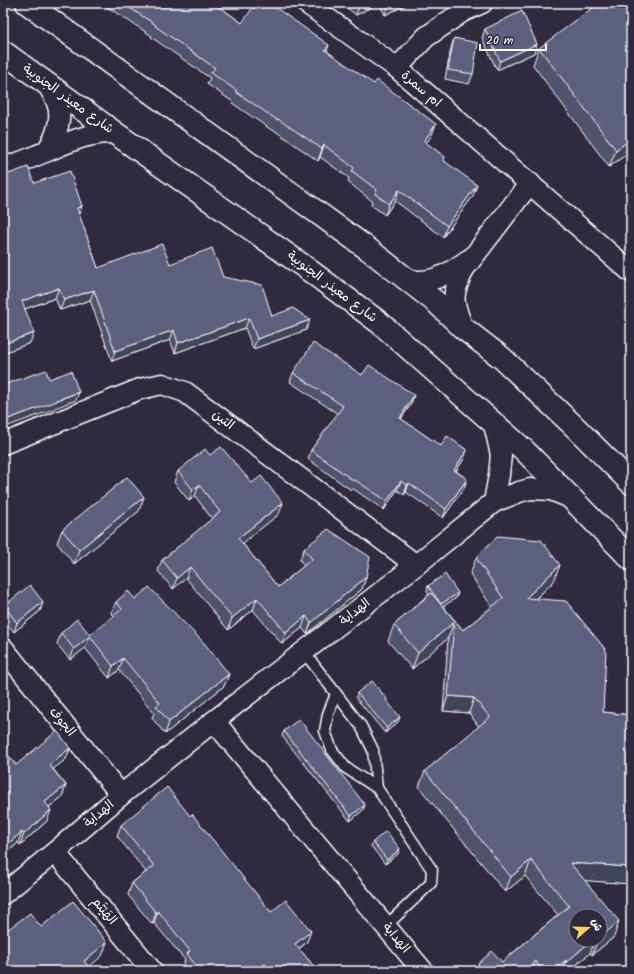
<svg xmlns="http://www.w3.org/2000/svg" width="634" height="974" font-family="Kalam,'Playpen Sans Arabic',sans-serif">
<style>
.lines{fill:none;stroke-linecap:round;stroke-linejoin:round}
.service-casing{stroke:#fff;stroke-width:13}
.minor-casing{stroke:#fff;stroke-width:23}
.tertiary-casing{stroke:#fff;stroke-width:25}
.service{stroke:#2f2a3d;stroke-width:10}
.minor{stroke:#2f2a3d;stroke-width:20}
.tertiary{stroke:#2f2a3d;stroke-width:22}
.wall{fill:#50536c;stroke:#fff;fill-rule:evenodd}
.shaded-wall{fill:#414458;stroke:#fff}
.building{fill:#5d617d;stroke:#fff}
.labels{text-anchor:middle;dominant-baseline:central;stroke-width:3.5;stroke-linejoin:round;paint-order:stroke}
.street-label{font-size:13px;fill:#fff;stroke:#2f2a3d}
</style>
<rect width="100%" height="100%" fill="#2f2a3d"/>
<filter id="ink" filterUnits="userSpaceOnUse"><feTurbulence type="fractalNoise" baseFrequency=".025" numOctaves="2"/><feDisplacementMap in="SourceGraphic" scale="8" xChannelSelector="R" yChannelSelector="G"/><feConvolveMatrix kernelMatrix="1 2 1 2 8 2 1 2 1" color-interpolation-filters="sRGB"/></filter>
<g filter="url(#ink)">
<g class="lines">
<g class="service-casing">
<g id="service">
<polyline points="304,652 361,726 373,750 377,788 432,870 431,883 386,926"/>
<polyline points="336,694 328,714 325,731 332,750 346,768 377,788"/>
</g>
</g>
<g class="minor-casing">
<g id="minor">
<polyline points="306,3 397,68 631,272"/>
<polyline points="397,68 426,37 462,12 482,3"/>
<path d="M47,150C56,138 63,118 57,103C55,97 51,92 49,86"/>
<path d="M3,168C14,164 25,161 35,156C62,146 84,132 115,133"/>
<path d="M404,278C409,279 415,281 420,281C438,281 454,270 468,260"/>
<path d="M463,328C452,300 451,296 464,269L530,183"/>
<polyline points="3,444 140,389 162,384 185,392 416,565"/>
<polyline points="494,502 499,475 501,455 494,424"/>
<polyline points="3,648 121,795"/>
<polyline points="214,721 423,971"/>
<polyline points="55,852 152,971"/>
<polyline points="3,894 55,852 121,795 214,721 416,565 494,502 519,492 530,489 551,490 571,498"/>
</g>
</g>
<g class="tertiary-casing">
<g id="tertiary">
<polyline points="27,3 368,249 437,303 463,328 502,358 575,427 631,483"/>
<polyline points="3,52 115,133 302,265 380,323 524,450 631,559"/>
</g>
</g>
<use href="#service" class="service"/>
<use href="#minor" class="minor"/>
<use href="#tertiary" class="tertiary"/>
</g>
<g class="wall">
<polygon points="101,3 214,3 242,23 329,45 327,51 432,135 426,143 445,157 444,160 473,196 443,237 395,201 385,215 371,205 372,201 348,182 349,178 320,157 318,161 274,130 273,131 232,103 233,102 207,84 210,78 151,37 152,36"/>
<polygon points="341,3 410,3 385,15 379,3 356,15"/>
<polygon points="631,8 631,151 609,167 533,65 539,48"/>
<polygon points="485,29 534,53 497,70 482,38"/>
<polygon points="454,38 473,74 469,84 445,79 451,48"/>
<polygon points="34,183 82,206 79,215 98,268 170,264 223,277 272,316 306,330 253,349 245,328 175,353 170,340 112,361 90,300 60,310 55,298 25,309 30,343 3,353"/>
<polygon points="631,338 631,354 627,348"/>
<polygon points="293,373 362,375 411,404 401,419 441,446 464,459 456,471 467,479 464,488 443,518 406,492 404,495 397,490 384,510 352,488 351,490 308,459 311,450 338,414 290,382"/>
<polygon points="210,455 279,514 242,543 278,587 304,566 300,560 304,549 366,577 362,589 307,634 302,628 282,644 253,610 228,630 186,578 173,589 158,571 162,560 212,519 195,496 189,501 174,482 178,471"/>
<polygon points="139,511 74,564 57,543 62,530"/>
<path d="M476,558L554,581L536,599L603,712L631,715V884L584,880L614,937L592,955L590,953L569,971H476L478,964L502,962L558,915L525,876L505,892L419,787L425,771L479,727L469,713L443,711L448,638L412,669L388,641L394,625L429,594L427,591L428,586L456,598L443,606L463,630L492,607L470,574ZM600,916V940H576Z"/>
<polygon points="135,599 229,674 224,686 165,734 152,718 154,713 119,670 109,678 85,648 70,660 57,644 61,633 90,635 114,616 111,613 116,602"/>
<polygon points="43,602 40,611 14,632 3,619 4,606"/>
<polygon points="357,693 398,722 385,733 356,698"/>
<polygon points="284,731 363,810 350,821 282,736"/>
<polygon points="70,748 66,759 53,769 66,785 62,797 49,807 47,821 20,845 18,843 3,856 3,749 16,765"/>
<polygon points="190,816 271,912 307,942 299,949 318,971 188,971 183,965 185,960 154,923 152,924 128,895 132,883 146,872 117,836 121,825"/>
<polygon points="373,842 398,854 385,864 371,846"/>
</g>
<g class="shaded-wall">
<polygon points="360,3 379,3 356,15"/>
<polygon points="390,3 410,3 385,15 389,4"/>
<polygon points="537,44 534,53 497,70 500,61"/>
<polygon points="8,114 3,127 3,121"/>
<polygon points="436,124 432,135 420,152 424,141"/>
<polygon points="631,139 631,151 609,167 616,150"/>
<polygon points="324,145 320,157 318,161 322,149"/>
<polygon points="477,185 473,196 443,237 447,226"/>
<polygon points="399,190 395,201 385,215 389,204"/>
<polygon points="82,206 78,216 77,208"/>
<polygon points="59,288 55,298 19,311 22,301"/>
<polygon points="94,290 90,300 60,310 64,300"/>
<polygon points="249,318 245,328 175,353 178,343"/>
<polygon points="310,320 306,330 253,349 257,339"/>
<polygon points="174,330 170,340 112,361 115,351"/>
<polygon points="34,333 30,343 3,353 3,344"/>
<polygon points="79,392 76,400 55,408 54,409 3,428 3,421"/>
<polygon points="414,395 411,404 396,426 400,418"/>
<polygon points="467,450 464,459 451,478 454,470"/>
<polygon points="467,479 464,488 443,518 446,509"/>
<polygon points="401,481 397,490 384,510 387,501"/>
<polygon points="409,483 406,492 404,495 407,486"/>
<polygon points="199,485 195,496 189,501 193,490"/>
<polygon points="144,497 139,511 74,564 79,550"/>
<polygon points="283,503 279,514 234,550 238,538"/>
<polygon points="560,565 554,581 520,614 526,598"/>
<polygon points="190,567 186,578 173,589 177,578"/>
<polygon points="366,577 362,589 307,634 311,623"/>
<polygon points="458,593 456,598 439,609 441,604"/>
<polygon points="257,598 253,610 228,630 232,618"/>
<polygon points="43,602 40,611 14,632 17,623"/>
<polygon points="306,616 302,628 282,644 286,633"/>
<polygon points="454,622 448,638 412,669 418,653"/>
<polygon points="90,636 85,648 70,660 74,649"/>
<polygon points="123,658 119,670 109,678 113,666"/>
<polygon points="229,674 224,686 165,734 169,722"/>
<polygon points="448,696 474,698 469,713 443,711"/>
<polygon points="400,717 398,722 385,733 387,728"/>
<polygon points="70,748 66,759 44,776 49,765"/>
<polygon points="66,785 62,797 40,814 45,802"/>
<polygon points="365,805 363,810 350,821 351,816"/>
<polygon points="51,810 47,821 20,845 24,834"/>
<polygon points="22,832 18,843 3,856 3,852 5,846"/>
<polygon points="400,849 398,854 385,864 387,860"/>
<polygon points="531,860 525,876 505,892 511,877"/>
<polygon points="570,863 631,867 631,884 564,879"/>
<polygon points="158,911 154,923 152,924 156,913"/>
<polygon points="619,921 614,937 592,955 598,940 600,940 600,938"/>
<polygon points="311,931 307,942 291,955 295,944"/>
<polygon points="592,940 595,940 590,953 569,971 563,971 567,962"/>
<polygon points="107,942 102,956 84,971 84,961"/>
<polygon points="566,960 562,971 553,971"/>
<polygon points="535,961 532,971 524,971"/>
<polygon points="265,964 262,971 256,971"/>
</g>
<g class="building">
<polygon points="122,3 214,3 242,23 256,3 269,3 329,45 325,50 374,84 377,80 436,124 424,141 445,157 443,160 477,185 447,226 399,190 389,204 375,194 377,190 352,171 354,168 324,145 322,149 278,119 277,120 236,92 237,91 211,73 215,68 155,26 156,25"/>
<polygon points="599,3 627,3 631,8 631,139 616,150 539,48"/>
<polygon points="522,11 537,44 500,61 485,29"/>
<polygon points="454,38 478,43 473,74 448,70"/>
<polygon points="3,111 8,114 3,121"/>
<polygon points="28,167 34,183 70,171 82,206 77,208 98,268 162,244 170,264 212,248 223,277 262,285 272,316 293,308 310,320 257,339 249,318 178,343 174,330 115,351 94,290 64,300 59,288 22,301 34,333 3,344 3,176"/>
<polygon points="313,343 362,375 369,365 414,395 400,418 441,446 447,436 467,450 454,470 467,479 446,509 409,483 407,486 401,481 387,501 355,480 354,481 311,450 343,406 293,373"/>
<polygon points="46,370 49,379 71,371 79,392 57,400 57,401 3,421 3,385"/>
<polygon points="221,447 252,483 261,476 283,503 238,538 278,587 312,559 304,549 328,529 370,557 366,577 311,623 306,616 286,633 257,598 232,618 190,567 177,578 162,560 220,512 199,485 193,490 178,471 205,449 210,455"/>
<polygon points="127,477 144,497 79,550 62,530"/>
<polygon points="497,536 541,540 560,565 526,598 566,601 606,650 603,712 631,715 631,867 570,863 619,921 600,938 600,916 576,916 576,940 592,940 567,962 566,960 553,971 543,971 535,961 524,971 484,971 478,964 492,951 502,962 569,906 531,860 511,877 425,771 490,717 474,698 448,696 454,622 418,653 394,625 431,593 463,630 503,598 476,558"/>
<polygon points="445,574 458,593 441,604 428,586"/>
<polygon points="30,585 43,602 17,623 4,606"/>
<polygon points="149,587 204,643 229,674 169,722 156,706 160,703 123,658 113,666 90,636 74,649 61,633 77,619 90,635 122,609 116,602 128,591 135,599"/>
<polygon points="372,681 387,699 386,700 400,717 387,728 357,693"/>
<polygon points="299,719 365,805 351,816 284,731"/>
<polygon points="57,731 70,748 49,765 66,785 45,802 51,810 24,834 22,832 5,846 3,843 3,749 16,765"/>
<polygon points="167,787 190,816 192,814 271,912 286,900 311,931 295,944 318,971 270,971 265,964 256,971 200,971 187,954 190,951 158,911 156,913 132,883 154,866 121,825"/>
<polygon points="386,831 400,849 387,860 373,842"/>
<polygon points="73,901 107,942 84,961 92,971 3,971 3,933 30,913 41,927"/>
</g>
</g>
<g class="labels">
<g class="street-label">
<text transform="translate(421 89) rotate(41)">ام سمرة</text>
<text transform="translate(68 99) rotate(36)">شارع معيذر الجنوبية</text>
<text transform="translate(332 287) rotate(37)">شارع معيذر الجنوبية</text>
<text transform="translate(223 420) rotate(37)">التين</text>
<text transform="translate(355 612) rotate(-38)">الهداية</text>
<text transform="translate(62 722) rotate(51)">الجوف</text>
<text transform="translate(99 814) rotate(-40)">الهداية</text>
<text transform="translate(104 911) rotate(50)">الهَيْثَم</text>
<text transform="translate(396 938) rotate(50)">الهداية</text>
</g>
</g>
<rect width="634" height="974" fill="none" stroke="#2f2a3d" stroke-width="16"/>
<rect x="8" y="8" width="618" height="958" fill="none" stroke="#fff" stroke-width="1.5" filter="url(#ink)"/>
<g transform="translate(588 928) rotate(70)"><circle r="19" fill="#2f2a3d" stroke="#827f8b"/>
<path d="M0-3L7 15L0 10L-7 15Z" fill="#ffd166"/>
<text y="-6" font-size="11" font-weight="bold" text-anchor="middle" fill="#ffffff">ش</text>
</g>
<path d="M480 44v6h66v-6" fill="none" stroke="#ffffff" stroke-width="2"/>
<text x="486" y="44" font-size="12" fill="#ffffff" stroke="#2f2a3d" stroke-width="3" paint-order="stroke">20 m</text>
</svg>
